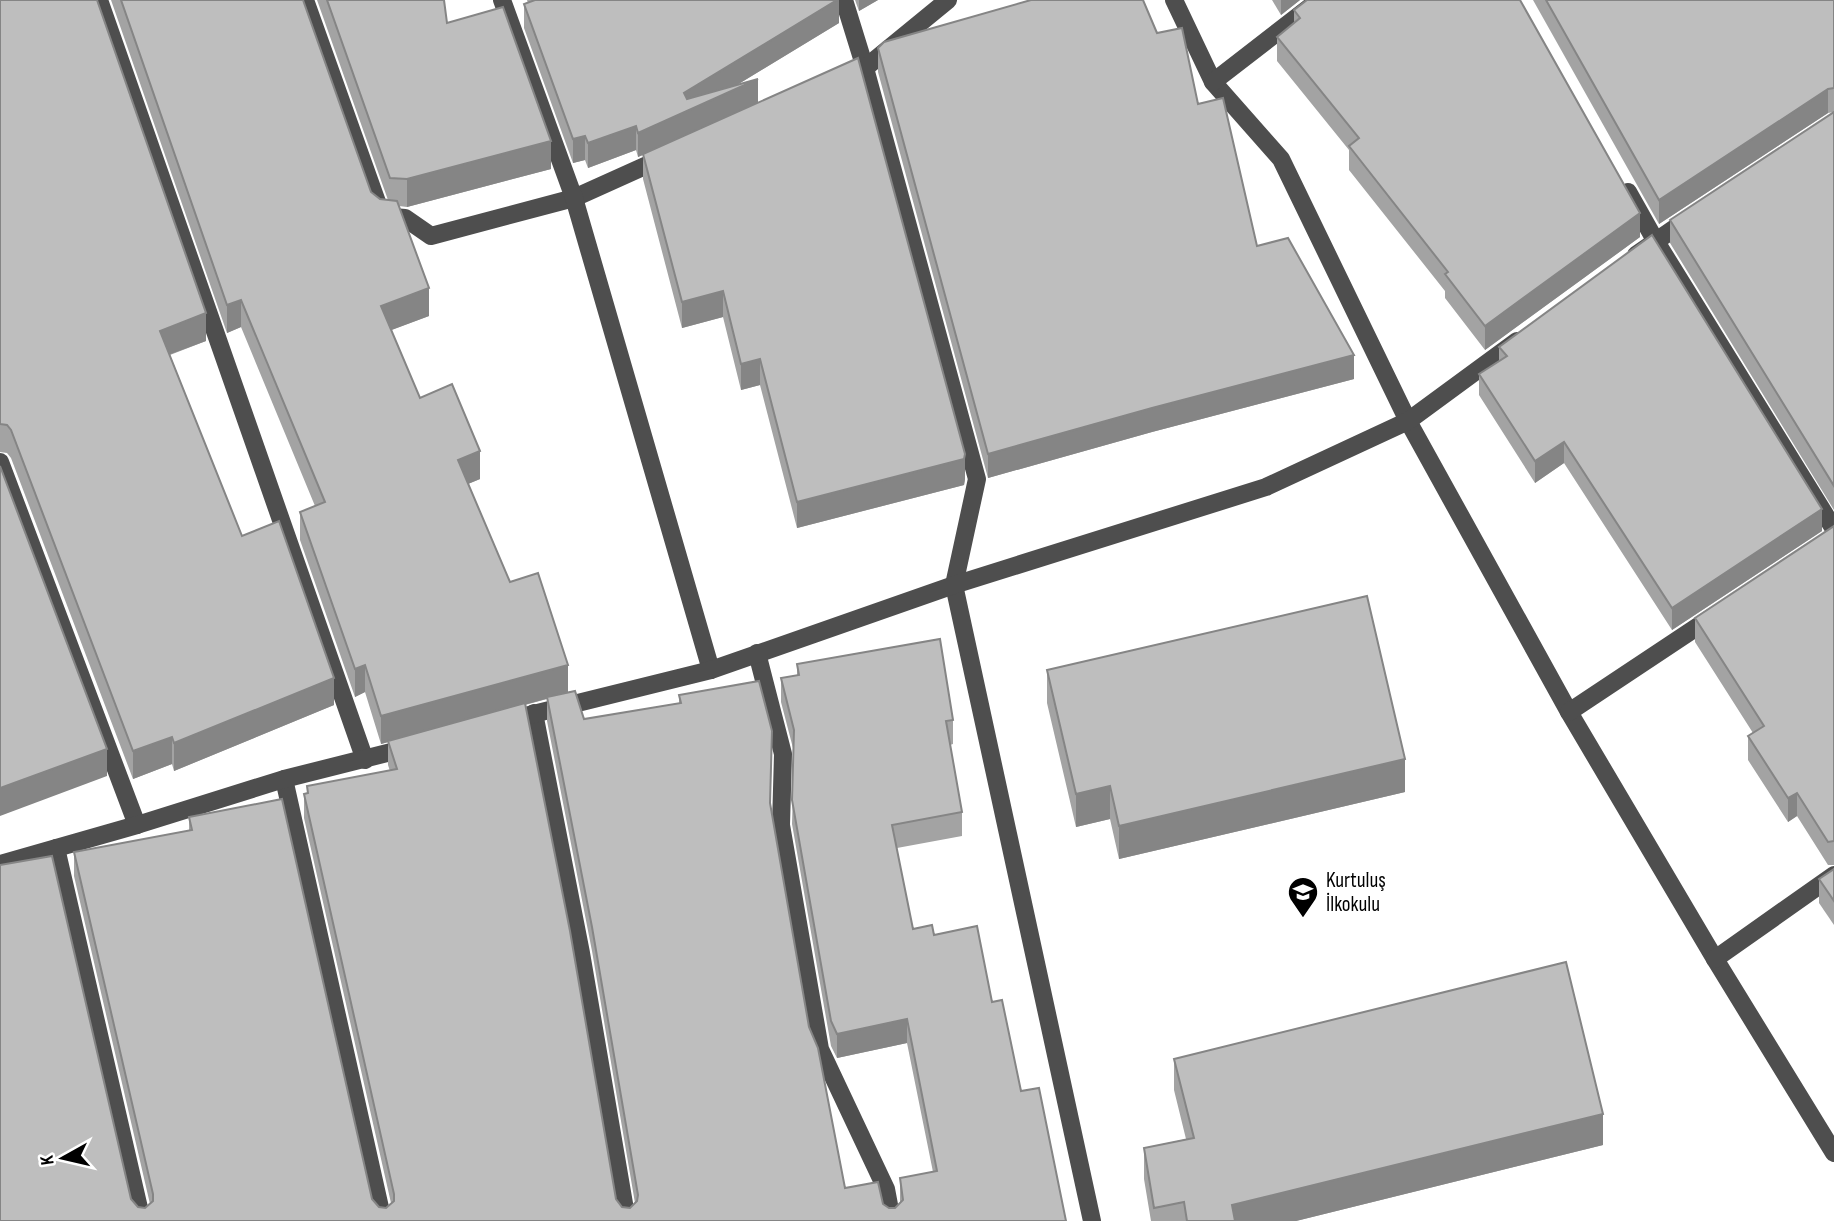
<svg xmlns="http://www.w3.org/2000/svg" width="1834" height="1221" font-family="'Sofia Sans Condensed',sans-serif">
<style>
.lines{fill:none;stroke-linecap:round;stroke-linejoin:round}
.minor{stroke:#4e4e4e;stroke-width:18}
.wall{fill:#a3a3a3;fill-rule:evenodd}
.shaded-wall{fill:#858585}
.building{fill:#bebebe;stroke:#858585;stroke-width:2}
.labels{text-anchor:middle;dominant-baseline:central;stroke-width:5;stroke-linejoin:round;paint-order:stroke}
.poi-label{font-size:21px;fill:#000;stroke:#fff;text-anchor:start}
</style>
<rect width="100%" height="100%" fill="#fff"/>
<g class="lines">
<g class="minor">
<polyline points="99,0 365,760"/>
<polyline points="305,0 382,216 405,218 431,236 574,198 665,157"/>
<polyline points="502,0 574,198 711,670"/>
<polyline points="844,0 865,68 977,479 954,585 1092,1221"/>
<polyline points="1174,0 1213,82 1281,159 1408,421 1569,712 1715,959 1834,1153"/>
<polyline points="857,72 865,68 948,0"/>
<polyline points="1213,82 1319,0"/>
<polyline points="1628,192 1655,240 1834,529"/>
<polyline points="1636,255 1691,217"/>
<polyline points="0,462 137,825"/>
<polyline points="757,653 783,754 781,825 820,1049 886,1189 892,1221"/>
<polyline points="1569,712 1715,615"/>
<polyline points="534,713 581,953 627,1221"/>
<polyline points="505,721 711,670 954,585 1266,487 1408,421 1517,341"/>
<polyline points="284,779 383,1221"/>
<polyline points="56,848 142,1221"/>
<polyline points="0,864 137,825 284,779 411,747"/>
<polyline points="1715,959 1834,875"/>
</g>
</g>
<g class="wall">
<polygon points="0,0 206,341 170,355 242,536 334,705 174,771 172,764 133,779 11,458 7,453 0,452"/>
<path d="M111,0H303L371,192L380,199L388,200L317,0H444L447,23L551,169L407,207L399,206L429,316L391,330L420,398L480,479L468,484L510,582L568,692L584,719L679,703V695L772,755L770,806L809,1027L845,1188L883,1204L889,1208H895L900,1203V1178L933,1172L907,1043L837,1058L831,1046L792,824L794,752L781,702V678L797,675V664L953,720V744L950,745L962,812V836L897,848L913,929L934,935L992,1002L1021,1091L1066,1221H0L131,1199L138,1207L145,1208L150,1204L74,876V852L189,831V817L372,1199L379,1207L386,1208L391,1203L304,818V794H307V786L390,771L388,765V742L381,744L365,692L355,697L300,540V512L315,506L241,327L227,333ZM547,699V721L592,951L635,1203L630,1208L622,1207L616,1199L525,705Z"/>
<polygon points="527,0 839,0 839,23 737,85 758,103 965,479 964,485 797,528 760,385 741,390 723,317 682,328 643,179 643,155 638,157 636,150 588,168 585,160 573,163 524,28 524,4 528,3"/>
<polygon points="855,0 878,0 859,11"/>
<polygon points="1029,0 1143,0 1157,33 1198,104 1257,246 1354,379 1152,432 988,478 878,72 878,48"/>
<polygon points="1272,0 1300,0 1281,15"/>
<polygon points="1533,0 1834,0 1834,510 1670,243 1670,220 1834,112 1828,113 1659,224"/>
<polygon points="1294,10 1640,237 1485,350 1445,298 1445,291 1349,170 1349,150 1277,61 1277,37 1294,23"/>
<polygon points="1499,347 1822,531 1672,630 1564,463 1535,483 1479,395 1479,374 1499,361"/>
<polygon points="1834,526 1834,865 1828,865 1797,816 1788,822 1748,760 1748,736 1753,733 1695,642 1695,618"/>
<polygon points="1047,670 1405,792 1119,859 1110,819 1076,827 1047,703"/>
<polygon points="1834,869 1834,925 1819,903 1819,879"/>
<polygon points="1174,1059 1603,1145 1296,1221 1151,1221 1144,1179 1144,1148 1186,1139 1174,1090"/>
</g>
<g class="shaded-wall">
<polygon points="837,0 839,0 839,23 717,97 758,79 758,103 638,157 638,133 684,93"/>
<polygon points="859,0 878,0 859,11"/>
<polygon points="1281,0 1300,0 1281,15"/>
<polygon points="1828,89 1828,113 1659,224 1659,200"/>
<polygon points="636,126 636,150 588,168 588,143"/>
<polygon points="585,136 585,160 573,163 573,139"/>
<polygon points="551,141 551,169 407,207 407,179"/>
<polygon points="1640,213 1640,237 1485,350 1485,326"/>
<polygon points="429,288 429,316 381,334 381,306"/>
<polygon points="723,291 723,317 682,328 682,302"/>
<polygon points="241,300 241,327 227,333 227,305"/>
<polygon points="206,313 206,341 160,358 160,331"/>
<polygon points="1354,355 1354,379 1152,432 988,478 988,454 1152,408"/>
<polygon points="760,359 760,385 741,390 741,364"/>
<polygon points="1564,442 1564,463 1535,483 1535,461"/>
<polygon points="480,451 480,479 458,488 458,460"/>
<polygon points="965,454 965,479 964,485 797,528 797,502"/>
<polygon points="1822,509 1822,531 1672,630 1672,608"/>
<polygon points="365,665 365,692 355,697 355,669"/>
<polygon points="568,665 568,693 381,744 381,716"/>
<polygon points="334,678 334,705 174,771 174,743"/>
<polygon points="172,737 172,764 133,779 133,751"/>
<polygon points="107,749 107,776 0,816 0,788"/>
<polygon points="1405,759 1405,792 1119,859 1119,826"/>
<polygon points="1110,786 1110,819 1076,827 1076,794"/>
<polygon points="1797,793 1797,816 1788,822 1788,798"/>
<polygon points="907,1019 907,1043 837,1058 837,1034"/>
<polygon points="1603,1114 1603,1145 1296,1221 1232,1221 1232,1205"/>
</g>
<g class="building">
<polygon points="0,0 97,0 206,313 160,331 242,536 279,521 334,678 174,743 172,737 133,751 11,430 7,425 0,424"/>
<polygon points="121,0 303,0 371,192 380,199 397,201 429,288 381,306 420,398 452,384 480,451 458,460 510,582 538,573 568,665 381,716 365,665 355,669 300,512 325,502 241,300 227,305"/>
<polygon points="327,0 444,0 447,23 503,7 551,141 407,179 390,178"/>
<polygon points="535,0 837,0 684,93 687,99 758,79 638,133 636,126 588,143 585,136 573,139 524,4"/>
<polygon points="1031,0 1143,0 1157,33 1182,28 1198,104 1223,98 1257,246 1288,238 1354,355 1152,408 988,454 878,48 884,42"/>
<polygon points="1307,0 1520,0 1640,213 1485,326 1445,274 1448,272 1349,146 1359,138 1277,37 1300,18 1294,10"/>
<polygon points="1546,0 1834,0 1834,88 1828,89 1659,200"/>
<polygon points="858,58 965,454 964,459 797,502 760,359 741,364 723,291 682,302 643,154"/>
<polygon points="1834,112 1834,486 1670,220"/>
<polygon points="1652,235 1822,509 1672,608 1564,442 1535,461 1479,374 1507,356 1499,347"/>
<polygon points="0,466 107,749 0,788"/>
<polygon points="1834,526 1834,841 1828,842 1797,793 1788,798 1748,736 1764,726 1695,618"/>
<polygon points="1367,596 1405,759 1119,826 1110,786 1076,794 1047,670"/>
<polygon points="940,639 953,720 946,721 962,812 892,825 913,929 932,925 934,935 977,926 992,1002 1002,1000 1021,1091 1039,1088 1066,1221 0,1221 0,865 52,856 131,1199 138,1207 145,1208 153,1201 153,1194 74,852 192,830 189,817 282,799 372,1199 379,1207 386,1208 394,1201 394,1194 304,794 308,793 307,786 397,769 388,741 525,703 570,931 616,1199 622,1207 630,1208 637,1201 638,1195 592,927 547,697 575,691 584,719 681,703 679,695 759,681 772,731 770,803 809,1027 818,1048 845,1188 878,1182 883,1204 889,1208 895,1208 903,1200 900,1178 937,1171 907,1019 837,1034 831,1021 792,800 794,730 781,678 799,675 797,664"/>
<polygon points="1834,869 1834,901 1819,879"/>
<polygon points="1566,962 1603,1114 1232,1205 1235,1221 1187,1221 1184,1202 1154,1208 1144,1148 1194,1138 1174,1059"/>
</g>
<defs>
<g id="school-pin" transform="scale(1.575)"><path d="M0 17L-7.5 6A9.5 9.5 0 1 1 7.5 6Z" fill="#000" stroke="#fff"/><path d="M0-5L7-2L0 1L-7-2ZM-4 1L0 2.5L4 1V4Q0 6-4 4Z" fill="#fff"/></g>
</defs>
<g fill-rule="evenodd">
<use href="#school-pin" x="1303" y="892"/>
</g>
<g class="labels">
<g class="poi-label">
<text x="1326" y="880">Kurtuluş<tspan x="1326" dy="24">İlkokulu</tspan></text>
</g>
</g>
<g transform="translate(63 1158) rotate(262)" stroke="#ffffff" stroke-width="5" paint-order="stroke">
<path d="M0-5L12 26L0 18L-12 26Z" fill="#000000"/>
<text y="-10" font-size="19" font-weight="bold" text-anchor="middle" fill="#000000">K</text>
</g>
</svg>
